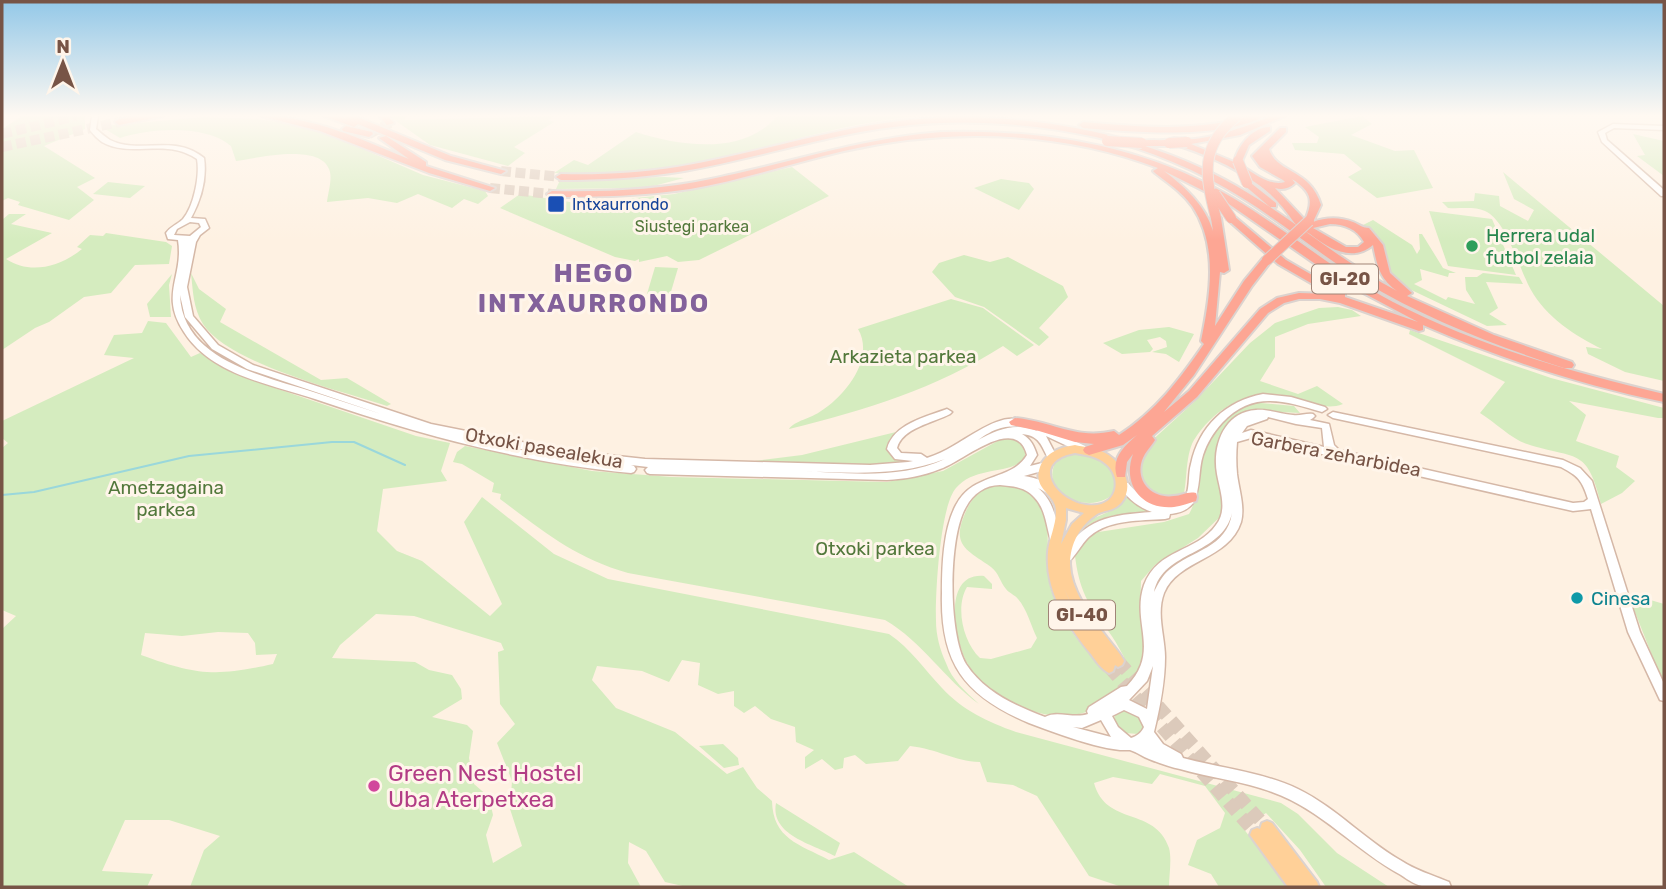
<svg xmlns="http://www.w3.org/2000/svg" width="1666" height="889" font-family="Rubik,sans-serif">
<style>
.green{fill:#d5ecbf;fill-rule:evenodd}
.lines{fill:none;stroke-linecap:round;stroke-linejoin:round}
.stream{stroke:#9ad7db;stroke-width:2}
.primary-tunnel{stroke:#dccabb;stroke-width:13;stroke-dasharray:13 7;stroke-linecap:butt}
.highway-tunnel{stroke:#dccabb;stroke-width:10;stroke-dasharray:10 4.5;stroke-linecap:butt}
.secondary-casing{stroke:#d5b8a7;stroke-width:3}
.primary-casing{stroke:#dcd3cf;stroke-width:4}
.highway-casing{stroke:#dcd3cf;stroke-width:4}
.secondary{fill:#fff;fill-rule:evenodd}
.primary{fill:#ffd098;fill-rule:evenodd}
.highway{fill:#fda694;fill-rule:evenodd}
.highway-bridge-casing{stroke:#dcd3cf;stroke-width:12;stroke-linecap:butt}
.highway-bridge{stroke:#fda694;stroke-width:10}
.transit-dot{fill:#1a4fb4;stroke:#fff5ea;stroke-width:2.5}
.leisure-dot{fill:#2e9e5b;stroke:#fff5ea;stroke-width:2.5}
.culture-dot{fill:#0f9aa8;stroke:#fff5ea;stroke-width:2.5}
.hotel-dot{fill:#d1479c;stroke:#fff5ea;stroke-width:2.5}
.labels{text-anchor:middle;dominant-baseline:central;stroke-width:6;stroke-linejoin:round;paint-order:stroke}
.far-transit-label{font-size:16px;fill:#164399;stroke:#fff5ea;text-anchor:start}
.far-park-label{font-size:16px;fill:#52783b;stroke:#fff5ea}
.shield{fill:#fff5ea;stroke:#a08477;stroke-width:2}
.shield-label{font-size:18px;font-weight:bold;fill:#775446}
.leisure-label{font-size:19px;fill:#27864d;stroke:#fff5ea;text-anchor:start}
.park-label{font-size:19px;fill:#52783b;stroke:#fff5ea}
.street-label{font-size:19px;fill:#775446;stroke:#fff5ea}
.culture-label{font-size:19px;fill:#0d838f;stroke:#fff5ea;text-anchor:start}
.near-hotel-label{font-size:23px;fill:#b23c85;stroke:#fff5ea;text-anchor:start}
.district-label{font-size:26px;font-weight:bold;letter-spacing:2px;fill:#83619b;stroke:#fff5ea}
</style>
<rect width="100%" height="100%" fill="#fef1e2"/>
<g class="green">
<polygon points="22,116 85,116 85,129 44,146 95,178 77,187 94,200 69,220 18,205 20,202 8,198 2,201 2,129"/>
<polygon points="389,116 406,116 405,120 553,116 549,120 554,122 514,147 525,153 508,166 430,145"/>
<path d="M777,116H917C832,124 750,155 666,170C629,176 590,175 554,173L574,160L588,165L636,132C679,146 744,156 777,116Z"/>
<polygon points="1362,116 1372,124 1351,135 1395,151 1414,150 1433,188 1377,198 1348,177 1362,169 1344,154 1295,150 1292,143 1317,143 1319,137 1305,127"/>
<path d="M203,117L258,119L297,125L335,137L423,175L485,191L488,196L478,204L464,199L452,208L418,194L397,203L368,198L327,202C328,192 333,178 329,169C319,143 257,158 236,161L231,146C206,124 150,128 120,138L105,129L104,126Z"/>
<polygon points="1633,134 1664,141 1664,176 1637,156 1645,155"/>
<polygon points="792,167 829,196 699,260 678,262 667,256 639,262 639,259 635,261 615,257 500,208 520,194 570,202 615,200 674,194"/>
<path d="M1503,172L1664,306V381L1625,372L1588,354L1586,347L1602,349C1575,336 1546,317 1531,290C1519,269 1507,221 1485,211C1474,206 1460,209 1448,208L1442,202L1474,201L1475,193L1499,196L1500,206L1528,221L1534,210L1514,199Z"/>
<polygon points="664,177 684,178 646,188 556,189 560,180"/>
<polygon points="1001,179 1029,183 1034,189 1019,210 974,188"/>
<polygon points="108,182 145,186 130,198 93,194"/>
<polygon points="1429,211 1492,219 1516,275 1448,266"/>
<path d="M9,214H26L11,224L52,233L6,259C30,275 60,267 82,249L77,247L90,235L103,236L106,233L166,242L172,246L169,264L135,265L111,293L84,297L49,322L35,328L2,350V220Z"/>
<polygon points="1373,220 1412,245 1417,254 1420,249 1419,234 1422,234 1443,268 1456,273 1449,273 1448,277 1420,269 1422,280 1414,284 1446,300 1448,297 1475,304 1466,290 1465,277 1477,277 1483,273 1519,277 1523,284 1486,282 1498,308 1489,314 1507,325 1487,326 1403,286 1391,274 1384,244 1363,225"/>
<polygon points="964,255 990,262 1008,257 1063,286 1068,297 1039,328 1049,337 1039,346 984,307 955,297 932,272 939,263"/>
<polygon points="655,267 678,268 670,295 647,294"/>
<path d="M191,273L199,289L226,309L220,322L321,380L347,378L391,404L387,406C341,391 229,364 203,324C193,308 193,291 191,273Z"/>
<polygon points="172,274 169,285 171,317 150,317 147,304"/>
<path d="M951,299L983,308L1034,345L1017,356L1003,346C935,389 866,410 789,429C794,421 812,418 821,411C846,395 875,358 858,329Z"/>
<path d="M1338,307L1352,310L1361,316L1308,324L1275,337V357L1260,381L1298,394L1317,386L1343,404C1327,410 1316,404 1301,399C1258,385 1218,402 1194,440C1184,457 1188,489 1182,498L1158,501L1140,482V456L1147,445L1194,402L1250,343L1275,323L1319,308Z"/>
<path d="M148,321L166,323L191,357L200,353L246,378L416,436L450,443L441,471L447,481L383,489L377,531L397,551L422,561L490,616L502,604L464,522L482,497L554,554L608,579L889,634C911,649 924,669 942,688C962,710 988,722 1016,732L1281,803L1298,814L1337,853L1389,887H1326L1300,850L1266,813L1243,828L1288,887H1219L1211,874L1188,865L1197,840L1220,828L1225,813L1205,786L1160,774L1152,784L1113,777L1094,783C1106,827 1155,806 1169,848C1172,859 1169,876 1169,887H1122L1089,876L1037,796L1013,785L987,782L980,762C953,761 938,749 910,746L898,761L866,764L855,755L844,758L843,768L835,770L822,759L805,769V757L814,750L796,742L795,727L771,719L755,706L744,713L734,706V691L718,694L698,685L700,663L682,660L669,682L642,671L597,666L592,680L616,708L675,732L727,774L743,767L757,788L772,801C773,839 799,844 829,860L854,852L909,887H687L665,882L646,851L629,842L628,863L641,887H190L204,850L220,836L169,820H125L102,871L153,874L147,887H2V629L16,616L2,610V448L8,443L2,438V421L134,358L104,355L114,335L142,333ZM376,614L414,616L501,643L504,650L498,652L500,704L515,724L497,743L512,781L510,809L522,846L493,863L486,835L493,815L489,797L474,784L469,758L473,731L467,725L432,717L462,699L461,689L452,675L429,670L415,662L332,658L340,645ZM218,632L248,633L255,643L256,655L277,654L273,664C215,677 196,675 141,655L145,633L182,636Z"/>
<polygon points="1169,327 1194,334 1179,362 1166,354 1152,352 1167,347 1166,341 1160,337 1147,340 1153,349 1150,352 1122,354 1103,343 1139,330"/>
<path d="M1410,330L1551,378L1664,408V418H1658L1569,401L1586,415L1576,441L1619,456L1616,467L1635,481L1622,493L1601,504C1587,446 1576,460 1527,444C1511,439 1495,422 1480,413L1505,382L1409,334Z"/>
<path d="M1250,402L1294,406L1300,413L1260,411L1217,449L1216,472L1224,513L1198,538L1155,565L1141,581L1140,615L1146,662C1131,683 1105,709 1079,714C1041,723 992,699 970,668C955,646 940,572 984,576L992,584V589L967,587C955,607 963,642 980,658L991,659L1031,648L1037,638C1031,626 1027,609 1018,599C1015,595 1009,593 1006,589C1000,582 999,573 991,567C965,549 950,545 967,509C972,499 978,491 988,487C997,484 1006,484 1015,486C1061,494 1043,548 1049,581C1055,612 1082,651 1107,669L1124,657C1103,614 1082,612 1075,556L1092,533L1164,522L1189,514C1202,491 1195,472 1204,449C1211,429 1231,410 1250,402Z"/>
<polygon points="896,432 888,442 887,448 895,459 907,463 871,466 747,462 802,455"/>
<path d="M1003,438L1016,440L1026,450L1024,460C1006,475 975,466 956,488C940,506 935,595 936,621C936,635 940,650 946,663C952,680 966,692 979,704C944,679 923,642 885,620L628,573C575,558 543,531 500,499L501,494L492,492L494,483L462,464L453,462L457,452L465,446L592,471L672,477L887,482L943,471Z"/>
<path d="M1080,453C1102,459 1114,465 1117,489C1099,518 1039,498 1055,463L1070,454Z"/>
<path d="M1127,496L1142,508L1164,513C1132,513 1099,511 1076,535C1086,512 1118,517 1127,496Z"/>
<polygon points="1630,594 1664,604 1664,686 1633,607"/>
<polygon points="1126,707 1144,720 1144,728 1139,734 1124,733 1114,722 1115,713"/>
<polygon points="723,744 738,758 739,765 724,768 699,746"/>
<path d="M776,803L840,843L835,856C812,844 770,835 776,803Z"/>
</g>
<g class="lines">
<polyline class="stream" points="2,495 34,492 189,456 332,442 354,442 405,465"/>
<g class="primary-tunnel">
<polyline points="1118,661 1267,828"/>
<polyline points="1109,667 1257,835"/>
</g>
<g class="highway-tunnel">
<polyline points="2,134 76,116"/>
<polyline points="369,134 390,123"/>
<polyline points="2,147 119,122"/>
<polyline points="501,171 561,177"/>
<polyline points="490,188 552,194"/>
</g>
<g class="secondary-casing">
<g id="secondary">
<path d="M92,116H98L96,129C101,133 105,137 110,140C141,155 174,133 204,158C207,178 201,200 191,218L205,219L209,228L200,235L196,242L187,287L193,316L218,345L253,365L431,424L562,450L645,459L870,465L908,462L913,461L895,459L887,449C893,424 926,417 947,409L952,412L950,414C933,423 902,428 897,448L901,453L921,454L927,458C936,455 945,451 953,446C970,437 1006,408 1025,423C1018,428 1010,425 1001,428C993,430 985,435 978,440C997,429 1017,422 1037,431L1036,429L1038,427L1041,425L1085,446L1087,449L1085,452L1082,453L1046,436L1057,457L1055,460H1049C1041,445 1040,436 1022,434C1031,439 1034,446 1037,455L1030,466L1046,462L1049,463L1051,466L1049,469L1024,476C1036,478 1047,481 1054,490L1053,493L1049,494L1038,488C1053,500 1057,520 1060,538L1059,541L1055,542L1051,541C1046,526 1046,509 1034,497C1025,487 1012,486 1000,485C985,485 973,494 966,507C948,537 948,634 966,664C984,692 1016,706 1045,717C1057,710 1074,719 1088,714L1087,711L1089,707L1121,687L1127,686C1161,651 1131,623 1144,585C1158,548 1196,553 1216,525C1228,510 1220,491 1217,474C1212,446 1224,412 1256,410C1268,409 1280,414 1293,415C1300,416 1306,413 1313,414L1315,416L1313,418L1310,420L1329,424L1334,445L1339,450L1573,503L1584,502L1588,499C1582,480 1578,476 1561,467L1333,418L1328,415L1333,412L1563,460L1580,468L1592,481L1640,632L1664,684V701L1660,700L1628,632L1591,509L1573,511L1251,438L1237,442C1236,453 1236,463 1237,474C1239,490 1245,507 1241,522C1229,560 1178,559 1164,593C1156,614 1165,637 1165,657C1165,682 1160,707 1154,732L1163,744L1181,754L1183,758C1221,768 1262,772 1298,789C1335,807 1364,839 1400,860C1415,870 1432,875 1449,882L1451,887C1443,887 1433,889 1425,887C1416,885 1408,880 1401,875C1356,851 1321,809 1272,792C1243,781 1210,778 1180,769C1170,767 1159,763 1149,759C1143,757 1137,752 1130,750C1129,750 1121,750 1120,750C1111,749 1102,747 1094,745C1072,739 1050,731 1029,723C965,696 940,664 942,593C942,567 943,529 956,505C973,472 1012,481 1027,455C1016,413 962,462 940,469C923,476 905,479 887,480L650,474L647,473L645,470L648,467L631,465L634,466L636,469L634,472L631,473C519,462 421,435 315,399C270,384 211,375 184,332C159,294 184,277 178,240L168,239L166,233C172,225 177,225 183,219C194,206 200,175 197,159C165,137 132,159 102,142C98,139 93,134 90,130ZM190,222L199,223L201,227L190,236L174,235L177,229ZM180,295L185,317L212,349L247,369L381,414C355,406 330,397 304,389C256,374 182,357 180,295ZM1268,417L1296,424L1322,428L1324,447L1251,430L1242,433L1247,426L1267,419ZM461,437L559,457L510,448ZM945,459C898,481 843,472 794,471C845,472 896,478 945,459ZM1232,513C1227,548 1192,550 1169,570C1162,576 1158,584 1154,592C1163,550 1222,556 1232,513ZM1153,666L1147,709L1129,700L1147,681ZM1124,710L1139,717L1144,727C1142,732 1137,736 1131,738L1118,727L1112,716ZM1101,720L1111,737L1073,727L1082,728Z"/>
<polygon points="1613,124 1664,126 1664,130 1614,128 1605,133 1607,140 1664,190 1664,196 1661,196 1602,142 1598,132"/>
<path d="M1263,394L1291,397L1325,407L1327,409L1322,412C1284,401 1253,390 1222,423C1213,433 1207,443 1203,455C1198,470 1201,489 1193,503C1187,511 1179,513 1170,514L1169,518L1165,519C1140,521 1110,519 1090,536C1084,540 1073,560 1069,561C1067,561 1065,560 1063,560L1062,557C1083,518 1111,515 1152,512C1138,507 1127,498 1119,486L1120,483H1128C1139,496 1151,507 1168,506C1176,506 1182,504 1186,496C1190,486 1188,474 1191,464C1199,426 1226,401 1263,394Z"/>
</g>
</g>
<g class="primary-casing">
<g id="primary">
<path d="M1075,445C1083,447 1093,447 1101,451C1120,459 1137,484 1121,503C1112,512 1107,509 1097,514C1080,525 1070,544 1070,564C1071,592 1092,618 1108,639C1114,647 1120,653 1124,661L1122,665L1118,667L1115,665L1113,671L1109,673C1101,669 1096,661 1091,654C1067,625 1045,591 1048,552C1049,537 1059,520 1055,505C1051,492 1033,488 1040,467C1046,452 1061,447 1075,445ZM1075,453C1086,455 1097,456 1106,464C1121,476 1119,502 1097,505C1061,510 1024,462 1075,453ZM1066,508L1084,513L1072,524L1061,544L1066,520ZM1063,586L1074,610L1086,629L1074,611Z"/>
<polygon points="1267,821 1272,823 1317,882 1319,887 1288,887 1250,835 1252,830 1257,828 1260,829 1262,823"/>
</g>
</g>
<g class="highway-casing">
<g id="highway">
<polygon points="139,116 163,116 119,125 115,122 119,119"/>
<path d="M261,116C313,116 362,140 409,159L379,138L386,136L426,162V166L495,188L490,191L429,173L320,131Z"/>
<polygon points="324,116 338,116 348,119 343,116 355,116 451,156 506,171 501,174 445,160 358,124 354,127"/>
<polygon points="379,116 388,116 394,123 387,125"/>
<path d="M1250,116H1265C1219,140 1134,132 1083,128L1079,125L1083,122C1139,127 1196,132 1250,116Z"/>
<path d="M1272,116H1285L1240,135L1191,144L1234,162C1238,146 1252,127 1270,127V131L1249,145L1242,161L1237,163C1252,171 1268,187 1285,182L1283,180L1260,167L1252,156L1280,128H1286V132L1269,149C1277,174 1310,168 1321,205L1313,222C1326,217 1340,217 1353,222C1360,225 1363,228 1369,228L1383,245L1390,273L1412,293L1407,296L1494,335L1572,362L1574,365L1572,368H1564C1494,345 1426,319 1363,281C1322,256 1284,224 1244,199C1198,170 1148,149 1096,137C1030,123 960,118 893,127C821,136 751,160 678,172C639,178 601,180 561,180L556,177L561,174C600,175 639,173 677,167C749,155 819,132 891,122C973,111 1059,120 1138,143C1147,137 1163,143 1174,138C1197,145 1248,126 1272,116ZM1173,144C1202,153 1231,165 1256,183C1272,194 1283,206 1293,221C1296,226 1305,231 1310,234C1328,248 1352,263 1373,245C1377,265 1379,278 1397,291C1344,263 1299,224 1248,193C1216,173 1181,158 1145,146H1169ZM1292,179C1311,191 1314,200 1305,220L1275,188C1282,190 1289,189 1295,183ZM1330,224C1344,224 1357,229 1364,242L1358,247H1346L1313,228Z"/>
<polygon points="346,126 372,132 373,134 369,137 343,131 342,129"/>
<path d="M941,132C1042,129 1145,145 1233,198C1288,231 1336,272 1393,302C1478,346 1571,372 1664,394V402C1582,385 1501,359 1423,325V330L1419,331L1340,303L1320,299H1299L1284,303L1268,313L1197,397L1152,436L1155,440C1150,448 1143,454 1141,464C1137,484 1154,499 1174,496C1182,496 1187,491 1196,493L1197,497L1196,501C1189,503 1181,506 1174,507C1141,510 1122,484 1133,454L1127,462L1125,477H1117C1111,459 1123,447 1137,435L1123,445L1089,455L1085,453L1083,450L1085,447L1094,444L1075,442L1039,431L1011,425L1009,422L1015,418C1052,421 1075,440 1114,431L1119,435C1156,411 1180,379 1204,344L1201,341C1210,297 1219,246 1192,206C1182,192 1168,183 1155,173L1153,171L1158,168C1060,130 946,128 844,151C792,163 742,180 690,189C644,196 598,197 552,197L547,194L552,191C606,192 659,190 711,179C789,163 862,138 941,132ZM1164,171L1226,202L1337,279L1418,322L1345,297V294L1286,260L1234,216H1228V220L1278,264L1330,294L1299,293L1277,298L1260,309L1189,391L1164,412L1194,375L1252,286L1272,260L1271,258H1263L1244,281L1215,326L1220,272L1224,273L1229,270L1221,218L1216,215L1211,218L1213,231C1205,205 1185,187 1164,171Z"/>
<polygon points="1247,180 1276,203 1276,207 1270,207 1244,185 1244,181"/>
</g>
</g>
<use href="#secondary" class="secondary"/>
<use href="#primary" class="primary"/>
<use href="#highway" class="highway"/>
<g class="highway-bridge-casing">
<g id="highway-bridge">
<polyline points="1107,141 1142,143"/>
<polyline points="1169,143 1187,142"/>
<polyline points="1238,161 1247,183"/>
<polyline points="1215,194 1231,218"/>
<path d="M1216,218C1205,176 1199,146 1237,116"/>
<polyline points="1267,260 1309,221"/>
</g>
</g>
<use href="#highway-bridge" class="highway-bridge"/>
</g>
<linearGradient id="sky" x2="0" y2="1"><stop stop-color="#93c8e8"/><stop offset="0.48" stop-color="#fff9f2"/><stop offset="1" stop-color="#fff9f2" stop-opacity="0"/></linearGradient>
<rect width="1666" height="241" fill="url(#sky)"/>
<rect class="transit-dot" x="547" y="195" width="18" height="18" rx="3.5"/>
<circle class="leisure-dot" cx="1472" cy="246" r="7"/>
<circle class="culture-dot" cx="1577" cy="598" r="7"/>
<circle class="hotel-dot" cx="374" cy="786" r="7"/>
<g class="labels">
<g class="far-transit-label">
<text x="572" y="204">Intxaurrondo</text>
</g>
<g class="far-park-label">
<text x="692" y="226">Siustegi parkea</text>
</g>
<g class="shield">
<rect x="1312" y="264.5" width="66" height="29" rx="5"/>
<rect x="1049" y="600.5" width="66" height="29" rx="5"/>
</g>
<g class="shield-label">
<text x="1345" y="279">GI-20</text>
<text x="1082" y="615">GI-40</text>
</g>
<g class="leisure-label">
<text x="1486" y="235">Herrera udal<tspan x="1486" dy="22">futbol zelaia</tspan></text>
</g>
<g class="park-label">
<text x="903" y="356">Arkazieta parkea</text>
<text x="166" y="487">Ametzagaina<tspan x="166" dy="22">parkea</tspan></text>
<text x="875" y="548">Otxoki parkea</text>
</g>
<g class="street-label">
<text transform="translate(544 448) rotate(10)">Otxoki pasealekua</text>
<text transform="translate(1336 454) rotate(11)">Garbera zeharbidea</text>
</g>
<g class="culture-label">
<text x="1591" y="598">Cinesa</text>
</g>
<g class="near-hotel-label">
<text x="388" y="773">Green Nest Hostel<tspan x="388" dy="26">Uba Aterpetxea</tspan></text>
</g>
<g class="district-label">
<text x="594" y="273">HEGO<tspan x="594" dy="30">INTXAURRONDO</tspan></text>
</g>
</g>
<rect width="1666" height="889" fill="none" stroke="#775446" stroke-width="7"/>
<g transform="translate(63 63)" stroke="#fff5ea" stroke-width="5" paint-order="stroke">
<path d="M0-5L12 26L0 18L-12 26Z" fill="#775446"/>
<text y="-10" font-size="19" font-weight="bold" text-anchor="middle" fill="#775446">N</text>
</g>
</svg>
